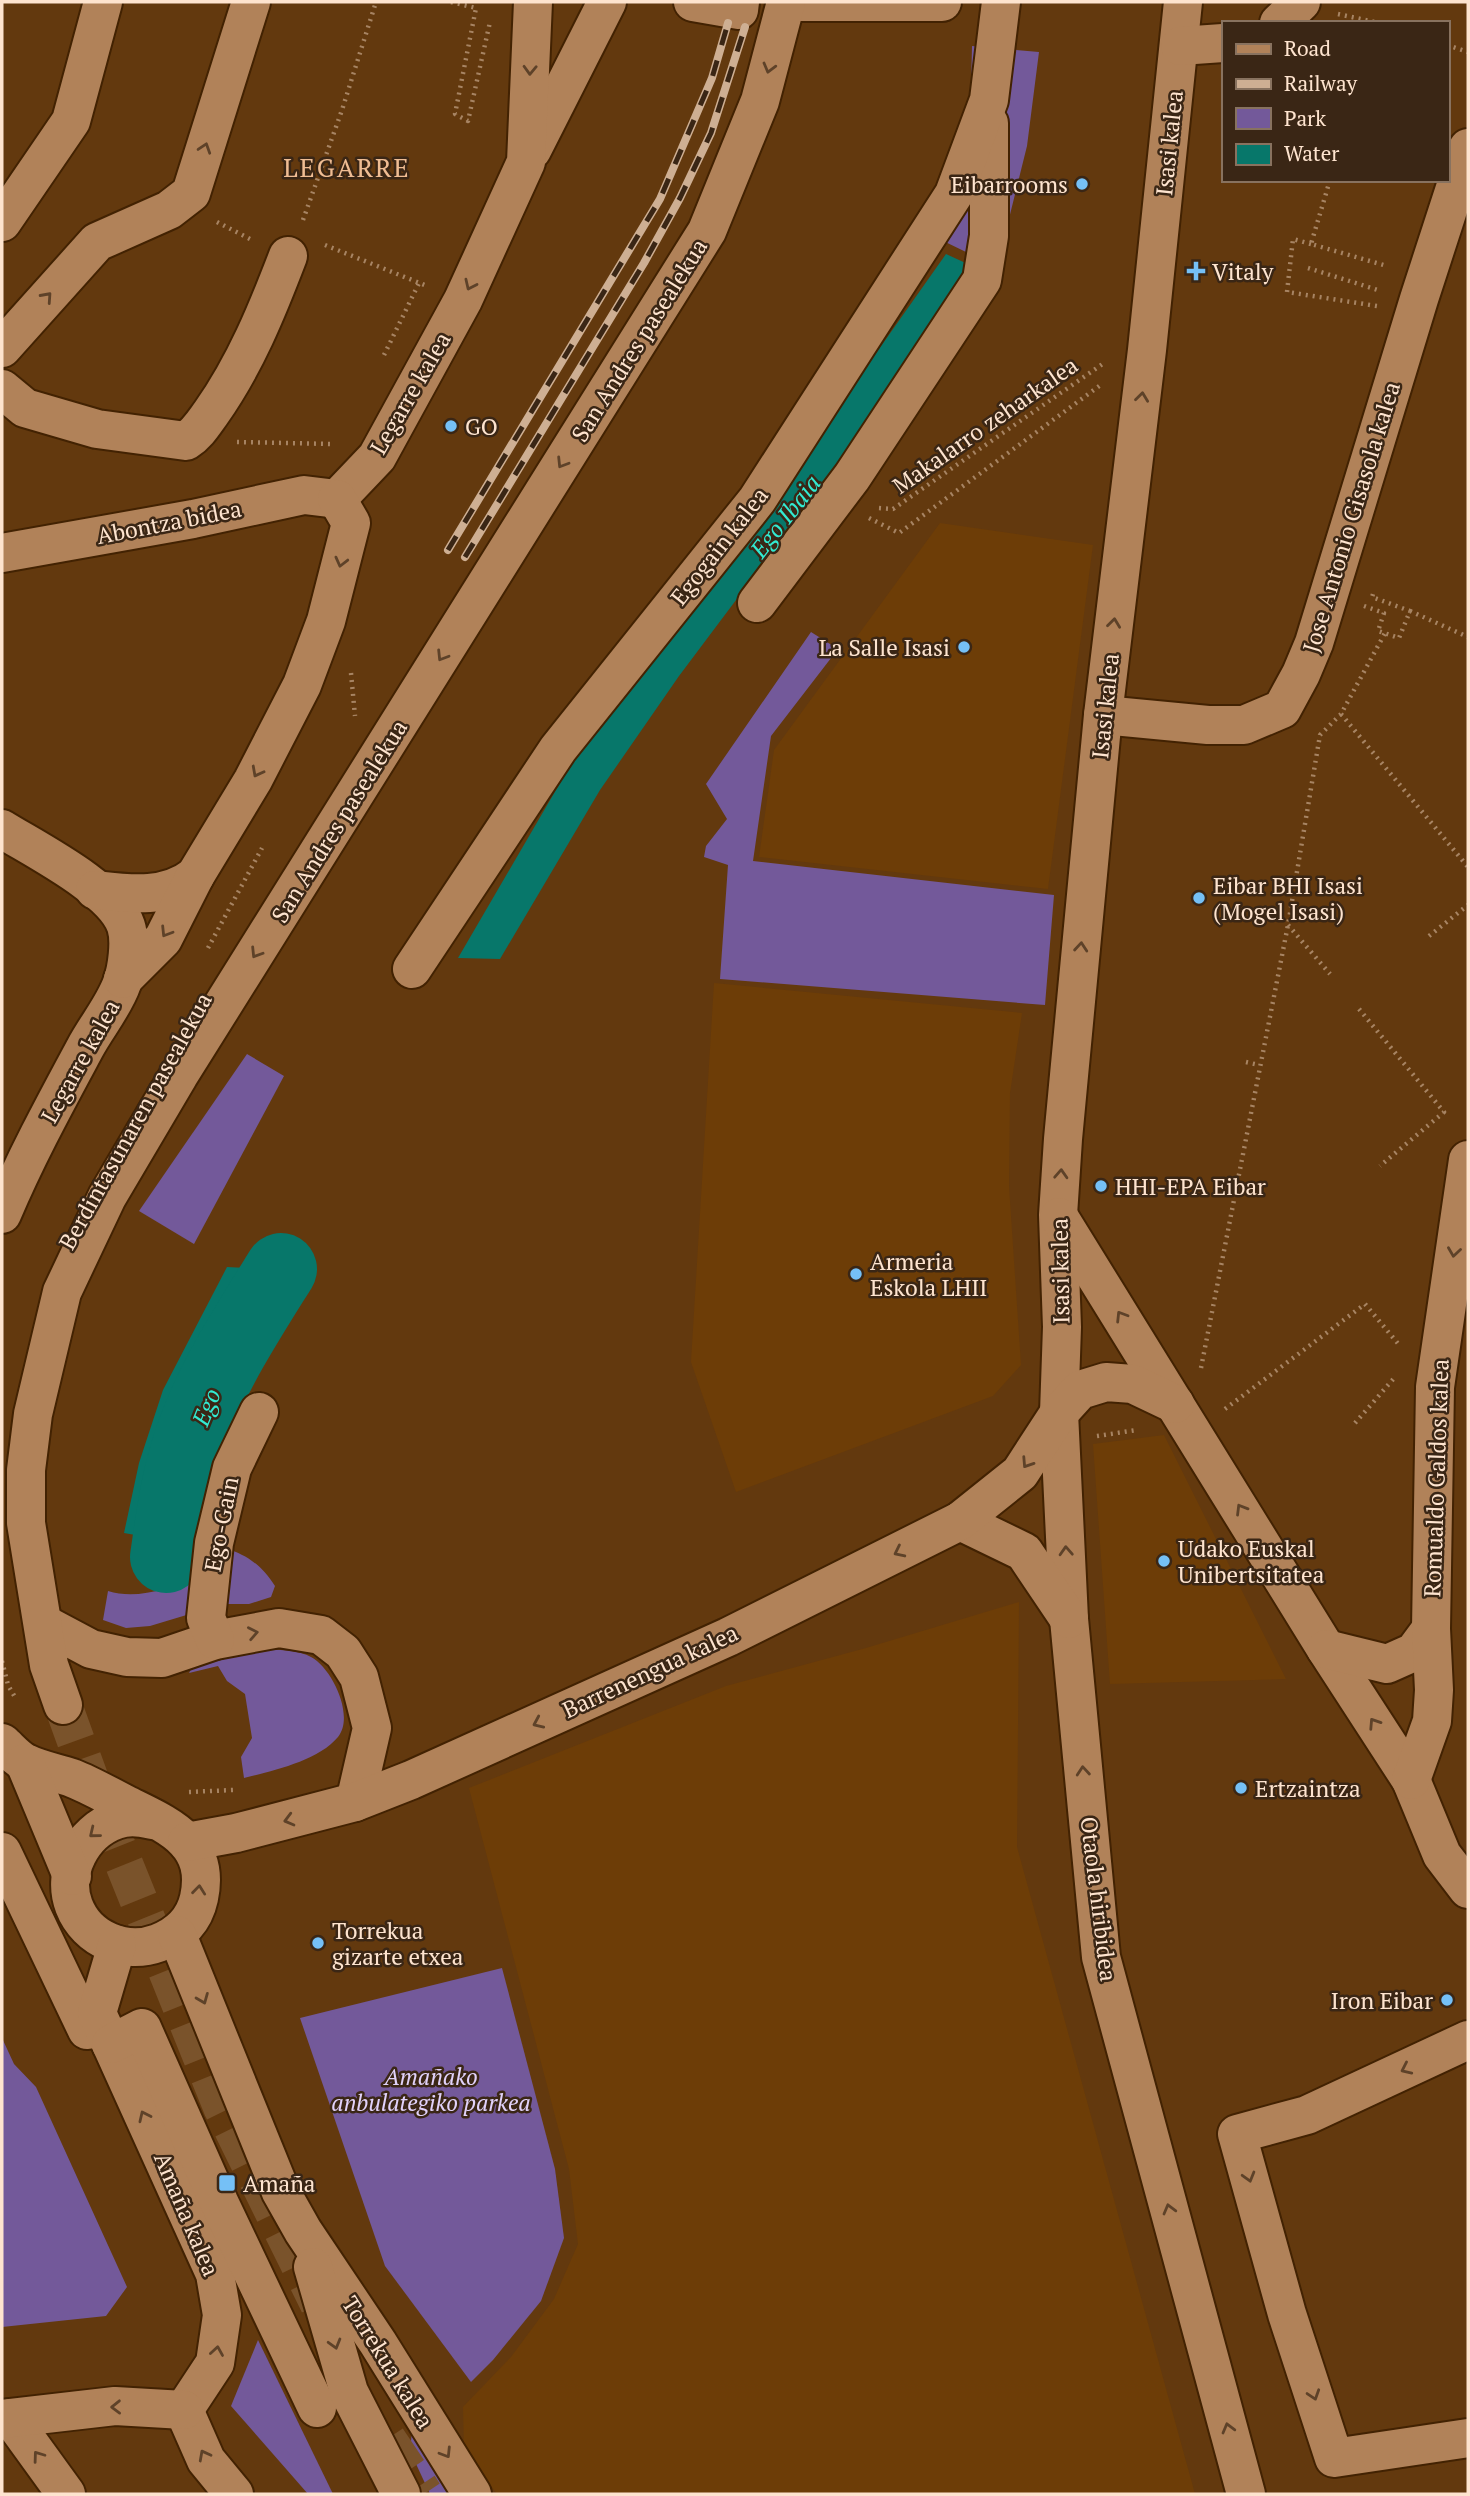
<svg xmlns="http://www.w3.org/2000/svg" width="1470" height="2496" font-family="'PT Serif',serif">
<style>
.built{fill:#6d3d07}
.green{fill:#73599a}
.water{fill:#07776a}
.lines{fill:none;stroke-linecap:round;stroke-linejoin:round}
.river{stroke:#07776a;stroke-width:72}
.minor-tunnel{stroke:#7a532b;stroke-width:38;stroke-dasharray:38 19;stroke-linecap:butt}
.minor-casing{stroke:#422202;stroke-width:42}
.path{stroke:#a78463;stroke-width:4.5;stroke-dasharray:2 5;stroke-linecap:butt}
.minor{stroke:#b18259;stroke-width:38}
.rail-casing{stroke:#ceaf93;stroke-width:8}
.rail{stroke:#3a2615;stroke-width:5;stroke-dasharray:16;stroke-linecap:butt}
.oneway{stroke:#5e4229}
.poi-dot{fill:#75c0f6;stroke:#3a2615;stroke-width:2.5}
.labels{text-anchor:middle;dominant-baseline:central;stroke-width:5;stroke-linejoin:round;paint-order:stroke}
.street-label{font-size:23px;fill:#fee4cf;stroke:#3a2615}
.poi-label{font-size:23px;fill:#fee4cf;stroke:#3a2615;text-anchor:start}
.park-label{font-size:23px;font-style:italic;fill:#e1d2fb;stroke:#3a2615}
.water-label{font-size:24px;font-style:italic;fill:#32ead2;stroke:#3a2615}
.quarter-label{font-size:26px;letter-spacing:2px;fill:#f0bd93;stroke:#3a2615}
</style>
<rect width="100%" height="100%" fill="#63390e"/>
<g class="built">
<polygon points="940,523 1093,545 1048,889 759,857 774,750"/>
<polygon points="714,983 1022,1013 1010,1093 1009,1186 1021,1365 993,1396 736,1492 691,1362"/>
<polygon points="1164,1435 1286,1679 1110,1684 1093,1444"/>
<polygon points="1019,1602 1017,1847 1195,2494 497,2494 464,2450 463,2407 511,2357 554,2299 578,2244 569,2169 469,1788 726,1686 866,1648"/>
</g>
<g class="green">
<polygon points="972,46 1039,52 1027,146 997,267 935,237 970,130"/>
<polygon points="811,632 838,649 771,736 753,861 1054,895 1045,1005 720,979 728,865 704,857 706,846 727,819 706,784"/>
<polygon points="247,1054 284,1076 194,1244 139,1211"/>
<path d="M231,1550C252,1558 263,1568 275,1586L271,1597L249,1604H223L150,1626L126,1628L103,1620L108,1591C136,1600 169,1589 195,1577C208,1571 220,1559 231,1550Z"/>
<path d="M252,1650C270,1650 294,1648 311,1657C332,1668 355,1716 338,1737C318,1761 272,1771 244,1778L241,1757L252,1738L245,1694L227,1681L218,1666L189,1673L194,1664Z"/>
<polygon points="502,1968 555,2169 564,2238 541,2301 493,2360 471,2382 385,2266 300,2018"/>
<polygon points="2,2038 14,2064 36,2087 127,2287 106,2316 2,2327"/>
<polygon points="258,2340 333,2494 308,2494 231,2406"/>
<polygon points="412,2431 449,2494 430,2494 410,2451"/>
</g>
<g class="water">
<polygon points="946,254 983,271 679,676 600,790 500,959 458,958 567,771 602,720 814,441"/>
<polygon points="227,1267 299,1271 232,1379 196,1476 181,1543 124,1533 139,1463 163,1390"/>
</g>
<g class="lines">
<path class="river" d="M166,1557C171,1523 175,1490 185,1456C204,1389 244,1328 281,1269"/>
<g class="minor-tunnel">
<polyline points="63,1705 89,1777 222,2107 319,2304"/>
<polyline points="387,2439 424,2494"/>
</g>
<g class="minor-casing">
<g id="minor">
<polyline points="693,2 739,10 740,2"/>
<polyline points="786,2 942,2"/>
<polyline points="1183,2 1147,350 1103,715 1063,1139 1058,1215 1062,1327 1059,1413 1069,1619 1101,1957 1246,2494"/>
<polyline points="1279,23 1301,2"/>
<polyline points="1180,46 1223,43"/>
<polyline points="532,150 607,2"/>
<polyline points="2,222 71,121 103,2"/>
<polyline points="2,348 97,242 169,210 191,193 251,2"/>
<path d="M2,389L25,408L97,429L186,441C197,434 203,424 211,413C245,365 267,311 288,256"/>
<polyline points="337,499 377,457 463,300 526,162 533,2"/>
<polyline points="2,553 193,519 304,495 337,499"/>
<polyline points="757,603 852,477 982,280 989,236 989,123"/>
<polyline points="1103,715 1208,725 1244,725 1282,709 1301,674 1314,643 1419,299 1468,148"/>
<path d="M2,829C34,849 114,889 126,926C131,941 127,969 122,983C114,1006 96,1027 85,1048C56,1102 26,1157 2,1214"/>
<path d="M95,890C130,894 166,899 195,876"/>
<polyline points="412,969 558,749 757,500 954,194 989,100 1001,2"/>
<polyline points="123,979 163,939 195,876 253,780 302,685 326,621 351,523 337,499"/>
<polyline points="1059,1217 1326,1649 1411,1780 1442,1855 1468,1889"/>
<polyline points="960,1521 1024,1552 1069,1619"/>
<polyline points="44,1624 91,1649 127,1657 162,1658 215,1640 279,1628 321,1635 343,1652 359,1677 372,1728 355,1802"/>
<polyline points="215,1640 206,1618 214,1543 232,1468 259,1412"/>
<polyline points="1326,1649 1387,1664 1414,1652 1431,1629"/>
<polyline points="63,1705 49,1665 26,1523 26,1470 33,1414 62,1292 107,1197 179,1075 707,231 760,101 786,2"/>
<path d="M2,1743C9,1749 17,1759 26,1763C40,1770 57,1773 72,1778C90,1785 107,1795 125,1804C167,1825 211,1841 199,1898C194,1921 179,1935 158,1943C126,1955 87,1940 74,1906C61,1872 82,1832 116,1820C130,1815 144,1818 158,1821"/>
<polyline points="25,1763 72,1876"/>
<polyline points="1411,1780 1432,1721 1434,1690 1431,1629 1435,1387 1468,1160"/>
<polyline points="187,1842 236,1833 355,1802 411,1780 728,1637 960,1521 1020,1473 1059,1413 1080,1390 1106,1382 1133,1384 1175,1404"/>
<polyline points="2,1852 87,2030"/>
<polyline points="177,1935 281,2192 303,2231 378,2343 472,2494"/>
<polyline points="117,1945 97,2013 215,2274 222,2315 215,2363 184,2410"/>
<polyline points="1468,2040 1307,2115 1237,2134 1287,2314 1334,2458 1468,2438"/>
<polyline points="111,2044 142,2028 219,2202 317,2408"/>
<polyline points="313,2267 349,2392 401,2494"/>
<polyline points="184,2410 206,2460 234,2494"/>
<polyline points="11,2418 66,2494"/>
<polyline points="2,2419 115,2406 184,2410"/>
</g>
</g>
<g class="path">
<polyline points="451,2 476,8 455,114 468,121 490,22"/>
<polyline points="1338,14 1379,23"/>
<polyline points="1447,45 1468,52"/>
<polyline points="1330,180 1311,244 1387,266"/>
<polyline points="303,220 342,110 376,2"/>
<polyline points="217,222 252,240"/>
<polyline points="1311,244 1293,239 1287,292 1377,306"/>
<polyline points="325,245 427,286"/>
<polyline points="1308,268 1381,291"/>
<polyline points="384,355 419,283"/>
<polyline points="237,442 334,444"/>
<polyline points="879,508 893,509 1104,363"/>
<polyline points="869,518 899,533 1102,384"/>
<polyline points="1364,606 1384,613 1378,631 1399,638 1410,611 1372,597 1373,594"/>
<polyline points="1410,611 1468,637"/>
<polyline points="351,673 355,716"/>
<polyline points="1341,714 1468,867"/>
<polyline points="1288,925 1330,974"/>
<polyline points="1429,936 1468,905"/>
<polyline points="208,948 262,848"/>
<polyline points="1359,1009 1444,1112 1380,1166"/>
<polyline points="1246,1062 1259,1065"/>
<polyline points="1201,1368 1288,925 1320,735 1341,714 1385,633"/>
<polyline points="1225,1409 1365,1304 1400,1346"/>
<polyline points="1355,1423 1396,1376"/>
<polyline points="1097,1436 1137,1430"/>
<polyline points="2,1661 8,1685 16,1699"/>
<polyline points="189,1792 233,1790"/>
</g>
<use href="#minor" class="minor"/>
<g class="rail-casing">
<g id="rail">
<polyline points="448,550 660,199 712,78 728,23"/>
<polyline points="465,557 644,263 680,198 711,133 745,27"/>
</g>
</g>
<use href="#rail" class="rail"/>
</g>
<defs><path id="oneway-chevron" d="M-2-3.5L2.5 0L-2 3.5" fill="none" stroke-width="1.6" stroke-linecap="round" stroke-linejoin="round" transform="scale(1.75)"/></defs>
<g class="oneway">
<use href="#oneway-chevron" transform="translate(769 68) rotate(105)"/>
<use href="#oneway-chevron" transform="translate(530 70) rotate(92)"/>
<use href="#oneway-chevron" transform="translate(205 148) rotate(-72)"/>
<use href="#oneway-chevron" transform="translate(470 285) rotate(115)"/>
<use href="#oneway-chevron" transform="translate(47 297) rotate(-48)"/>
<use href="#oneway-chevron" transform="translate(1142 397) rotate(-83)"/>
<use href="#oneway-chevron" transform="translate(562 463) rotate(122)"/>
<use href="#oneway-chevron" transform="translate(341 562) rotate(104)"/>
<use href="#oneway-chevron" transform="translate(1114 623) rotate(-83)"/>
<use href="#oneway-chevron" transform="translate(442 656) rotate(122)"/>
<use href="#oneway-chevron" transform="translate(257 772) rotate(118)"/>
<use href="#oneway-chevron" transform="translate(166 932) rotate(122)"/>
<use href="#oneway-chevron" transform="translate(1081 947) rotate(-85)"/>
<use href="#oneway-chevron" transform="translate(256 953) rotate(122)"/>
<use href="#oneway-chevron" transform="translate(1061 1174) rotate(-87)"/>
<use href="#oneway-chevron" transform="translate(1454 1252) rotate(98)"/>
<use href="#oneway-chevron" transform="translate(1121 1316) rotate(-122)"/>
<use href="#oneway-chevron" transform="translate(1027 1463) rotate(123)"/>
<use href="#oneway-chevron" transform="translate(1241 1509) rotate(-121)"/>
<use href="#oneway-chevron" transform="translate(1066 1551) rotate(-93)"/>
<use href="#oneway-chevron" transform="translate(899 1552) rotate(154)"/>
<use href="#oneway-chevron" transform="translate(253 1633) rotate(-11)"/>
<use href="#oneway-chevron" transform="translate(538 1723) rotate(156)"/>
<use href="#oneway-chevron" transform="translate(1374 1723) rotate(-123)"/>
<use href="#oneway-chevron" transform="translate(1083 1771) rotate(-95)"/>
<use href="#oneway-chevron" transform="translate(289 1820) rotate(165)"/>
<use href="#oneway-chevron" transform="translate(94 1833) rotate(141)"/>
<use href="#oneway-chevron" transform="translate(199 1890) rotate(-84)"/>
<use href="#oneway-chevron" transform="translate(203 1999) rotate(68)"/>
<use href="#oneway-chevron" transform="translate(1406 2069) rotate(155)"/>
<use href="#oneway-chevron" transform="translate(144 2116) rotate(-115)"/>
<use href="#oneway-chevron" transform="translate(1249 2177) rotate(74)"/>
<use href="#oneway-chevron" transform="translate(1169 2209) rotate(-105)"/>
<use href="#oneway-chevron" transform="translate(335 2344) rotate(74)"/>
<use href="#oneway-chevron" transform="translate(217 2351) rotate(-81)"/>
<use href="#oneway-chevron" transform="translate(1314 2395) rotate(72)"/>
<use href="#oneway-chevron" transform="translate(116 2407) rotate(179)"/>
<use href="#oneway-chevron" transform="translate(1228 2428) rotate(-105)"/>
<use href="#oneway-chevron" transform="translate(446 2453) rotate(58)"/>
<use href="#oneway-chevron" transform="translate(204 2455) rotate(-118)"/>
<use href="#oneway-chevron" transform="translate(38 2456) rotate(-126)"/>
</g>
<g class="poi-dot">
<circle cx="1082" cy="184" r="7"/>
<path d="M1192.5 260.5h7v7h7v7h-7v7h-7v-7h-7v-7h7z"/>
<circle cx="451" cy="426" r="7"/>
<circle cx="964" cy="647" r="7"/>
<circle cx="1199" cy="898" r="7"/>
<circle cx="1101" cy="1186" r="7"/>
<circle cx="856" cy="1274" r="7"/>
<circle cx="1164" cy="1561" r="7"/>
<circle cx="1241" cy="1788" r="7"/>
<circle cx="318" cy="1943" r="7"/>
<circle cx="1447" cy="2000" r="7"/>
<rect x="218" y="2174" width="18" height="18" rx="3.5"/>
</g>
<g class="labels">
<g class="street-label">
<text transform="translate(1169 143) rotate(-84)">Isasi kalea</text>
<text transform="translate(639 340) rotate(-58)">San Andres pasealekua</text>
<text transform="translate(410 393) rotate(-60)">Legarre kalea</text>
<text transform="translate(985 425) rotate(-35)">Makalarro zeharkalea</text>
<text transform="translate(1351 517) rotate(-73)">Jose Antonio Gisasola kalea</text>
<text transform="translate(169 522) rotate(-11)">Abontza bidea</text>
<text transform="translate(719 546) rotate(-52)">Egogain kalea</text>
<text transform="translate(1105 706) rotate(-84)">Isasi kalea</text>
<text transform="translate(339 821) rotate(-58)">San Andres pasealekua</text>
<text transform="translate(80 1061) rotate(-61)">Legarre kalea</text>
<text transform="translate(135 1121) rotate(-61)">Berdintasunaren pasealekua</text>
<text transform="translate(1060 1271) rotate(-91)">Isasi kalea</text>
<text transform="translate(1436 1478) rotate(-88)">Romualdo Galdos kalea</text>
<text transform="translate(221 1524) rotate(-79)">Ego-Gain</text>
<text transform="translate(650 1671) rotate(-25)">Barrenengua kalea</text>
<text transform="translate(1099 1899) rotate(83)">Otaola hiribidea</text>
<text transform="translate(187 2214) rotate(67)">Amaña kalea</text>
<text transform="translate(388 2362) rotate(58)">Torrekua kalea</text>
</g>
<g class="poi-label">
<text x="1068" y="184" text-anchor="end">Eibarrooms</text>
<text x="1212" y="271">Vitaly</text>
<text x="465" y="426">GO</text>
<text x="950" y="647" text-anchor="end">La Salle Isasi</text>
<text x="1213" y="885">Eibar BHI Isasi<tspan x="1213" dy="26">(Mogel Isasi)</tspan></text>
<text x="1115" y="1186">HHI-EPA Eibar</text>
<text x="870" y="1261">Armeria<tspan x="870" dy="26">Eskola LHII</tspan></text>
<text x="1178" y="1548">Udako Euskal<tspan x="1178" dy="26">Unibertsitatea</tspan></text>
<text x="1255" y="1788">Ertzaintza</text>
<text x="332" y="1930">Torrekua<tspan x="332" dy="26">gizarte etxea</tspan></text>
<text x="1433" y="2000" text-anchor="end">Iron Eibar</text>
<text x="243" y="2183">Amaña</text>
</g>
<g class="park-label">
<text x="431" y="2076">Amañako<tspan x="431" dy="26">anbulategiko parkea</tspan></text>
</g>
<g class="water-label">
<text transform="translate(785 516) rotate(-52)">Ego Ibaia</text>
<text transform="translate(206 1407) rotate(-68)">Ego</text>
</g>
<g class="quarter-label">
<text x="347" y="167">LEGARRE</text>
</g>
</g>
<rect width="1470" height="2496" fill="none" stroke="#fee4cf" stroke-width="7"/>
<rect x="1222" y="21" width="228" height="161" fill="#3a2615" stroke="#88725f" stroke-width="2"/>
<rect x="1236" y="44" width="35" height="10" fill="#b18259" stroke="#88725f" stroke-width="2"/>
<text x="1284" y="56" font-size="21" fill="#fee4cf">Road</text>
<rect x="1236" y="79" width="35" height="10" fill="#ceaf93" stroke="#88725f" stroke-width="2"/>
<text x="1284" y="91" font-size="21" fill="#fee4cf">Railway</text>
<rect x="1236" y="108" width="35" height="21" fill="#73599a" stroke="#88725f" stroke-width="2"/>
<text x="1284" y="126" font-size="21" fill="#fee4cf">Park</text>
<rect x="1236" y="144" width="35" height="21" fill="#07776a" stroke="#88725f" stroke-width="2"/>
<text x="1284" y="161" font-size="21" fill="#fee4cf">Water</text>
</svg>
